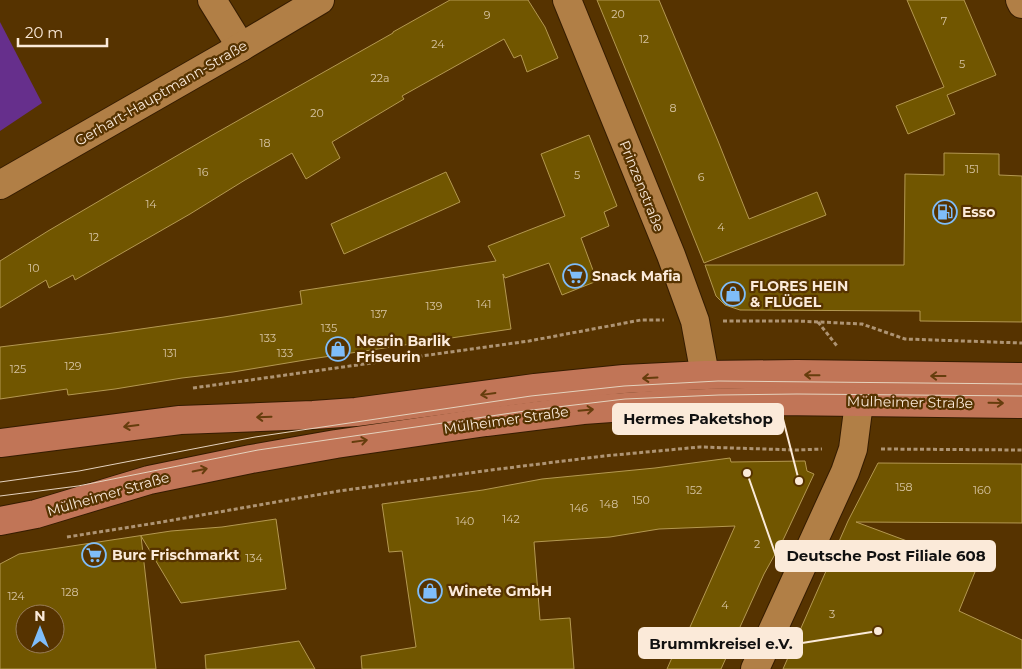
<svg xmlns="http://www.w3.org/2000/svg" width="1022" height="669" font-family="Montserrat,sans-serif">
<style>
.green{fill:#662f8c}
.building{fill:#715600;stroke:#b49850;fill-rule:evenodd}
.lines{fill:none;stroke-linecap:round;stroke-linejoin:round}
.minor-casing{stroke:#351c00;stroke-width:30}
.secondary-casing{stroke:#351c00;stroke-width:30}
.path{stroke:#ae9473;stroke-width:3;stroke-dasharray:4 2.5;stroke-linecap:butt}
.minor{stroke:#b17f46;stroke-width:28}
.secondary{stroke:#c17557;stroke-width:28}
.tram{stroke:#e5d2bd;stroke-width:1}
.oneway{stroke:#663d0d}
.labels{text-anchor:middle;dominant-baseline:central;stroke-width:4.5;stroke-linejoin:round;paint-order:stroke}
.number-label{font-size:11px;fill:#d8c5a3}
.street-label{font-size:14px;fill:#fbead9;stroke:#563300}
.poi-label{font-size:14px;font-weight:bold;fill:#fbead9;stroke:#563300;text-anchor:start}
.leader{fill:none;stroke:#fbead9;stroke-width:2}
.callout-dot{fill:#fbead9;stroke:#563300;stroke-width:2}
.callout{fill:#fbead9;stroke:#fbead9;stroke-width:2}
.callout-label{font-size:15px;text-anchor:middle;font-weight:bold;fill:#111}
</style>
<rect width="100%" height="100%" fill="#563300"/>
<polygon class="green" points="0,22 42,103 0,131"/>
<g class="building">
<polygon points="450,0 528,0 545,27 558,58 527,72 521,55 514,58 504,39 402,96 404,99 332,142 340,158 306,179 292,153 245,180 190,214 75,280 73,275 49,288 46,280 0,308 0,261 48,231 111,194 216,133 393,33 393,32"/>
<polygon points="597,0 659,0 718,141 749,219 817,192 826,215 704,263 664,163"/>
<polygon points="907,0 964,0 996,75 947,95 955,114 908,134 896,106 944,87"/>
<polygon points="589,135 617,206 604,212 609,226 581,238 597,281 562,295 549,263 505,278 503,274 511,329 311,359 233,372 182,378 115,389 68,395 67,389 0,399 0,347 106,334 224,317 302,304 300,291 496,261 488,246 565,216 541,154"/>
<polygon points="944,153 999,154 999,175 1022,176 1022,322 920,321 920,311 740,310 725,305 716,296 705,265 904,265 905,174 944,175"/>
<polygon points="446,172 460,202 344,254 331,224"/>
<polygon points="730,458 731,462 805,461 807,471 814,474 784,538 764,574 721,669 667,669 682,635 686,636 735,526 659,529 610,537 534,542 540,620 570,618 574,669 362,669 361,656 416,647 402,551 389,552 382,504 483,490 542,479 655,468"/>
<polygon points="878,463 1022,464 1022,523 856,522 977,567 959,611 1022,640 1022,669 783,669 848,521"/>
<path d="M276,519L286,589L181,603L141,536L156,669H0V564L19,554L171,531L222,527ZM25,614H55V644H25Z"/>
<polygon points="299,641 315,669 206,669 205,655"/>
</g>
<g class="lines">
<g class="minor-casing">
<g id="minor">
<polyline points="212,0 241,47"/>
<polyline points="567,0 671,255 695,321 705,375"/>
<polyline points="1020,0 1022,4"/>
<polyline points="0,185 241,47 320,0"/>
<polyline points="755,669 845,472 853,449 860,395 861,379"/>
</g>
</g>
<g class="secondary-casing">
<g id="secondary">
<polyline points="0,443 180,420 313,415 356,412 535,388 624,379 705,375 797,374 1022,377"/>
<polyline points="0,521 36,514 149,480 251,459 336,444 486,422 583,410 668,404 778,401 1022,404"/>
</g>
</g>
<g class="path">
<polyline points="723,321 798,321 862,324 905,339 1022,343"/>
<polyline points="818,322 837,346"/>
<polyline points="193,388 529,341 641,320 664,320"/>
<polyline points="881,449 1022,450"/>
<polyline points="67,537 156,523 339,491 491,470 604,456 700,447 796,450 822,449"/>
</g>
<use href="#minor" class="minor"/>
<use href="#secondary" class="secondary"/>
<g class="tram">
<polyline points="0,482 79,471 255,437 531,396 624,386 718,381 1022,384"/>
<polyline points="0,496 78,486 258,450 532,410 625,399 719,395 797,394 1022,396"/>
</g>
</g>
<defs><path id="oneway-shaft" d="M-6 0H5M1.5-3L5.5 0L1.5 3" fill="none" stroke-width="1.6" stroke-linecap="round" stroke-linejoin="round" transform="scale(1.25)"/></defs>
<g class="oneway">
<use href="#oneway-shaft" transform="translate(812 375) rotate(-179)"/>
<use href="#oneway-shaft" transform="translate(938 376) rotate(-180)"/>
<use href="#oneway-shaft" transform="translate(650 378) rotate(177)"/>
<use href="#oneway-shaft" transform="translate(488 394) rotate(172)"/>
<use href="#oneway-shaft" transform="translate(996 403) rotate(1)"/>
<use href="#oneway-shaft" transform="translate(586 410) rotate(-5)"/>
<use href="#oneway-shaft" transform="translate(264 417) rotate(178)"/>
<use href="#oneway-shaft" transform="translate(131 426) rotate(173)"/>
<use href="#oneway-shaft" transform="translate(360 441) rotate(-8)"/>
<use href="#oneway-shaft" transform="translate(200 470) rotate(-12)"/>
</g>
<defs>
<g id="fuel-ring" transform="scale(1.25)"><circle r="9.5" fill="#563300" stroke="#7fbdf9" stroke-width="1.5"/><path d="M-5.5-6h7V0h2V4h1.3V-2.5L3-4.5l.8-.8L6-3V5H2.5V1h-1V6h-7ZM-4.2-4.7v3.2H.2V-4.7Z" fill="#7fbdf9"/></g>
<g id="supermarket-ring" transform="scale(1.25)"><circle r="9.5" fill="#563300" stroke="#7fbdf9" stroke-width="1.5"/><path d="M-6-5.5h2.5l.6 2H6L4.5 2H-2.5L-4.4-4H-6ZM-1.5 3.2a1.3 1.3 0 1 0 .1 0ZM3 3.2a1.3 1.3 0 1 0 .1 0Z" fill="#7fbdf9"/></g>
<g id="shop-ring" transform="scale(1.25)"><circle r="9.5" fill="#563300" stroke="#7fbdf9" stroke-width="1.5"/><path d="M-5-2.5h2.3a2.7 3.5 0 0 1 5.4 0H5L5.5 6h-11ZM-1.5-2.5h3a1.5 2.3 0 0 0-3 0Z" fill="#7fbdf9"/></g>
</defs>
<g fill-rule="evenodd">
<use href="#fuel-ring" x="945" y="212"/>
<use href="#supermarket-ring" x="575" y="276"/>
<use href="#shop-ring" x="733" y="294"/>
<use href="#shop-ring" x="338" y="349"/>
<use href="#supermarket-ring" x="94" y="555"/>
<use href="#shop-ring" x="430" y="591"/>
</g>
<g class="labels">
<g class="number-label">
<text x="618" y="14">20</text>
<text x="487" y="15">9</text>
<text x="944" y="21">7</text>
<text x="644" y="39">12</text>
<text x="438" y="44">24</text>
<text x="962" y="64">5</text>
<text x="380" y="78">22a</text>
<text x="673" y="108">8</text>
<text x="317" y="113">20</text>
<text x="265" y="143">18</text>
<text x="972" y="169">151</text>
<text x="203" y="172">16</text>
<text x="577" y="175">5</text>
<text x="701" y="177">6</text>
<text x="151" y="204">14</text>
<text x="721" y="227">4</text>
<text x="94" y="237">12</text>
<text x="34" y="268">10</text>
<text x="484" y="304">141</text>
<text x="434" y="306">139</text>
<text x="379" y="314">137</text>
<text x="329" y="328">135</text>
<text x="268" y="338">133</text>
<text x="170" y="353">131</text>
<text x="285" y="353">133</text>
<text x="73" y="366">129</text>
<text x="18" y="369">125</text>
<text x="904" y="487">158</text>
<text x="694" y="490">152</text>
<text x="982" y="490">160</text>
<text x="641" y="500">150</text>
<text x="609" y="504">148</text>
<text x="579" y="508">146</text>
<text x="511" y="519">142</text>
<text x="465" y="521">140</text>
<text x="757" y="544">2</text>
<text x="254" y="558">134</text>
<text x="70" y="592">128</text>
<text x="16" y="596">124</text>
<text x="725" y="605">4</text>
<text x="832" y="614">3</text>
</g>
<g class="street-label">
<text transform="translate(161 93) rotate(-30)">Gerhart-Hauptmann-Straße</text>
<text transform="translate(642 186) rotate(68)">Prinzenstraße</text>
<text transform="translate(910 402) rotate(1)">Mülheimer Straße</text>
<text transform="translate(506 420) rotate(-8)">Mülheimer Straße</text>
<text transform="translate(108 494) rotate(-16)">Mülheimer Straße</text>
</g>
<g class="poi-label">
<text x="962" y="212">Esso</text>
<text x="592" y="276">Snack Mafia</text>
<text x="750" y="286">FLORES HEIN<tspan x="750" dy="16">&amp; FLÜGEL</tspan></text>
<text x="356" y="341">Nesrin Barlik<tspan x="356" dy="16">Friseurin</tspan></text>
<text x="112" y="555">Burc Frischmarkt</text>
<text x="448" y="591">Winete GmbH</text>
</g>
</g>
<path class="leader" d="M799 481L783 419M747 473L776 556M878 631L802 643"/>
<g class="callout-dot">
<circle cx="799" cy="481" r="5"/>
<circle cx="747" cy="473" r="5"/>
<circle cx="878" cy="631" r="5"/>
</g>
<g class="callout">
<rect x="613" y="404" width="170" height="30" rx="5"/>
<rect x="776" y="541" width="219" height="30" rx="5"/>
<rect x="639" y="628" width="163" height="30" rx="5"/>
</g>
<g class="callout-label">
<text x="698" y="424">Hermes Paketshop</text>
<text x="886" y="561">Deutsche Post Filiale 608</text>
<text x="721" y="649">Brummkreisel e.V.</text>
</g>
<g transform="translate(40 629)"><circle r="24" fill="#563300" stroke="#987c57"/>
<path d="M0-4L9 19L0 12L-9 19Z" fill="#7fbdf9"/>
<text y="-8" font-size="14" font-weight="bold" text-anchor="middle" fill="#fbead9">N</text>
</g>
<path d="M18 38v8h89v-8" fill="none" stroke="#fbead9" stroke-width="2.5"/>
<text x="25" y="38" font-size="15" fill="#fbead9" stroke="#563300" stroke-width="4" paint-order="stroke">20 m</text>
</svg>
